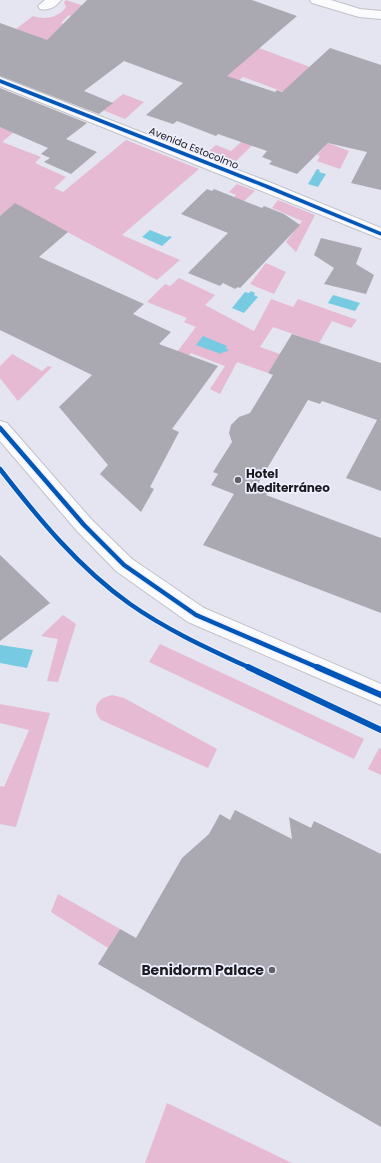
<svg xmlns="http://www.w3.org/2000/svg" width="381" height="1163" font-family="Poppins,sans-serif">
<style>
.green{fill:#e6bad2}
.water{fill:#76cbe2}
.building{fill:#aaa8b0}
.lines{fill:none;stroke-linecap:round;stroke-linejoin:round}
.minor-casing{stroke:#c0c1c9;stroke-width:2}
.tertiary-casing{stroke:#c0c1c9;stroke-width:2}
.minor{fill:#fbfbfd;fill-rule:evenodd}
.tertiary{fill:#fbfbfd;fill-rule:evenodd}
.cycleway-far2-casing{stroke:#eeeffe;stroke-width:5.5}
.cycleway-far1-casing{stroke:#eeeffe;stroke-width:7}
.cycleway-casing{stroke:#eeeffe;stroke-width:8}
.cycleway-far2{stroke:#0057b8;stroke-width:3.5}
.cycleway-far1{stroke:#0057b8;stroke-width:4.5}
.cycleway{stroke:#0057b8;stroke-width:6}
.poi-dot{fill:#616269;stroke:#eeeffe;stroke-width:1.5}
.labels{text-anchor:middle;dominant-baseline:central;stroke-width:3.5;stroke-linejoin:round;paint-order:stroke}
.far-street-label{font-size:10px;fill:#1b1b21;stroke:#eeeffe}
.poi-label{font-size:12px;font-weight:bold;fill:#1b1b21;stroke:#eeeffe;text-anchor:start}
.near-poi-label{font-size:14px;font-weight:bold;fill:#1b1b21;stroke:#eeeffe;text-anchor:end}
</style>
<rect width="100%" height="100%" fill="#e4e5f0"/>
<g class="green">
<path d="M66,0L135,23L259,48L310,67L289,94L243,77L238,81L69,15L61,23L73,26L68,48L16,29L33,16C45,20 58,18 66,7L64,2Z"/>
<polygon points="123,94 144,102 125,119 103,110"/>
<polygon points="0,127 14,132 2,142 41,157 35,163 66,177 54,188 63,192 126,140 199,169 122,235 180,260 157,280 15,204 0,216"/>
<polygon points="250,134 260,138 236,161 209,151 216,145 231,151"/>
<polygon points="328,143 349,151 340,169 317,161 320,156 317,155"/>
<polygon points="237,184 255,191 218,225 208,222 236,195 229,192"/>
<polygon points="278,200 315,215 296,252 286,242 302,221 272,208"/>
<polygon points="266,263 286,272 274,294 250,284"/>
<polygon points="179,278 215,295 205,305 254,331 271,299 293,307 298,299 357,320 351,328 332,321 319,343 273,327 260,347 280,354 268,373 237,362 220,394 210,389 225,366 191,353 178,369 167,365 196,327 184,322 187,318 147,302 165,284 170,286"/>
<polygon points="12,354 42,371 48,366 52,367 18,401 0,378 0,366"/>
<polygon points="63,615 76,624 58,682 47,681 58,639 41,636"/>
<polygon points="160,644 364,739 354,759 149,662"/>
<path d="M112,695L124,698L217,749L208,768L101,720C90,708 98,698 112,695Z"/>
<polygon points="0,704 50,713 16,827 0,824 0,786 4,787 29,730 0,723"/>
<polygon points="379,748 381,749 381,775 368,769"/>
<polygon points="58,894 120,929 108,948 51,912"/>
<polygon points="167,1103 292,1163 145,1163"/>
</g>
<g class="water">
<polygon points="317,169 320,170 319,172 326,174 318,187 308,184"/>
<polygon points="150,230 167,237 169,236 172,237 162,246 142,237"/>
<polygon points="251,291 255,293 254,295 258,297 244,313 232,308 245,292 249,293"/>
<polygon points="333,295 360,303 355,311 328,303"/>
<polygon points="203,336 227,346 226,348 229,351 223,352 221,354 196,345"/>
<polygon points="0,645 33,650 27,668 0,663"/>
</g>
<g class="building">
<polygon points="87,0 252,0 297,16 227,76 275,92 277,90 282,92 330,48 381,65 381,190 351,183 367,152 328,143 297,174 269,164 272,161 262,157 267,151 218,134 216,136 177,121 173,124 146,115 183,83 124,61 84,91 113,103 99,114 0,76 0,23 47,40"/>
<polygon points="0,88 87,123 66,139 97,152 71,174 44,162 50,158 41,154 48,148 0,127"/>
<polygon points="207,189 212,191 214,189 262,208 264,206 284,214 300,225 240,288 238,287 235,289 223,283 220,286 188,273 228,233 181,214"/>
<polygon points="15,203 68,232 39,257 144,304 133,314 171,332 159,344 218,366 172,429 179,432 150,487 154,489 141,512 100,474 108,465 59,407 92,375 0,330 0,216"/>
<polygon points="321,238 362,248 356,264 374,275 366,294 324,284 334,268 314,255"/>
<polygon points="292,334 381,363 381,491 346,478 377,420 322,401 320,404 308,400 256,487 269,492 266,495 381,538 381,613 203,545 234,494 211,485 218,474 213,472 232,442 229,433 231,425 239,417 250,413 273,375 268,373"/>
<polygon points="0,555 50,603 0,641"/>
<polygon points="235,810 292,839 289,817 311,828 314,821 381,854 381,1127 98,964 120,929 136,938 182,858 209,834 220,814 230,820"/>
</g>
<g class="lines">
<g class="minor-casing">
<g id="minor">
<path d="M45,0H61C56,7 48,11 40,9L38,6Z"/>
<polygon points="310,0 331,0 360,9 381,11 381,19 359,17 312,3"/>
<polygon points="0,77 274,184 381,228 381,239 0,86"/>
</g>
</g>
<g class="tertiary-casing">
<polygon id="tertiary" points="0,421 7,423 91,519 132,559 204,608 381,684 381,705 188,622 116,571 77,531 0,441"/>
</g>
<use href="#minor" class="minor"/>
<use href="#tertiary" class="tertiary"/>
<g class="cycleway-far2-casing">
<polyline id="cycleway-far2" points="0,81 268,187 381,234"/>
</g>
<g class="cycleway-far1-casing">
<g id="cycleway-far1">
<polyline points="0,428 84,525 124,565 196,615 319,668"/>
<path d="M0,469C38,518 79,568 130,604C167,630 209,649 250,668"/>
</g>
</g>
<g class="cycleway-casing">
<g id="cycleway">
<polyline points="248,667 381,730"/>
<polyline points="317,667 381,695"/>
</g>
</g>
<use href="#cycleway-far2" class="cycleway-far2"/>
<use href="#cycleway-far1" class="cycleway-far1"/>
<use href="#cycleway" class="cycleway"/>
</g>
<g class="poi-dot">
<circle cx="238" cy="480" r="4"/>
<circle cx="272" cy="970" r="4"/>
</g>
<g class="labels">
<g class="far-street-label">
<text transform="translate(194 148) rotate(22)">Avenida Estocolmo</text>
</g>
<g class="poi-label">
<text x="246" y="473">Hotel<tspan x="246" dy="14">Mediterráneo</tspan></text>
</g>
<g class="near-poi-label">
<text x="264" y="970">Benidorm Palace</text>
</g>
</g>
</svg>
